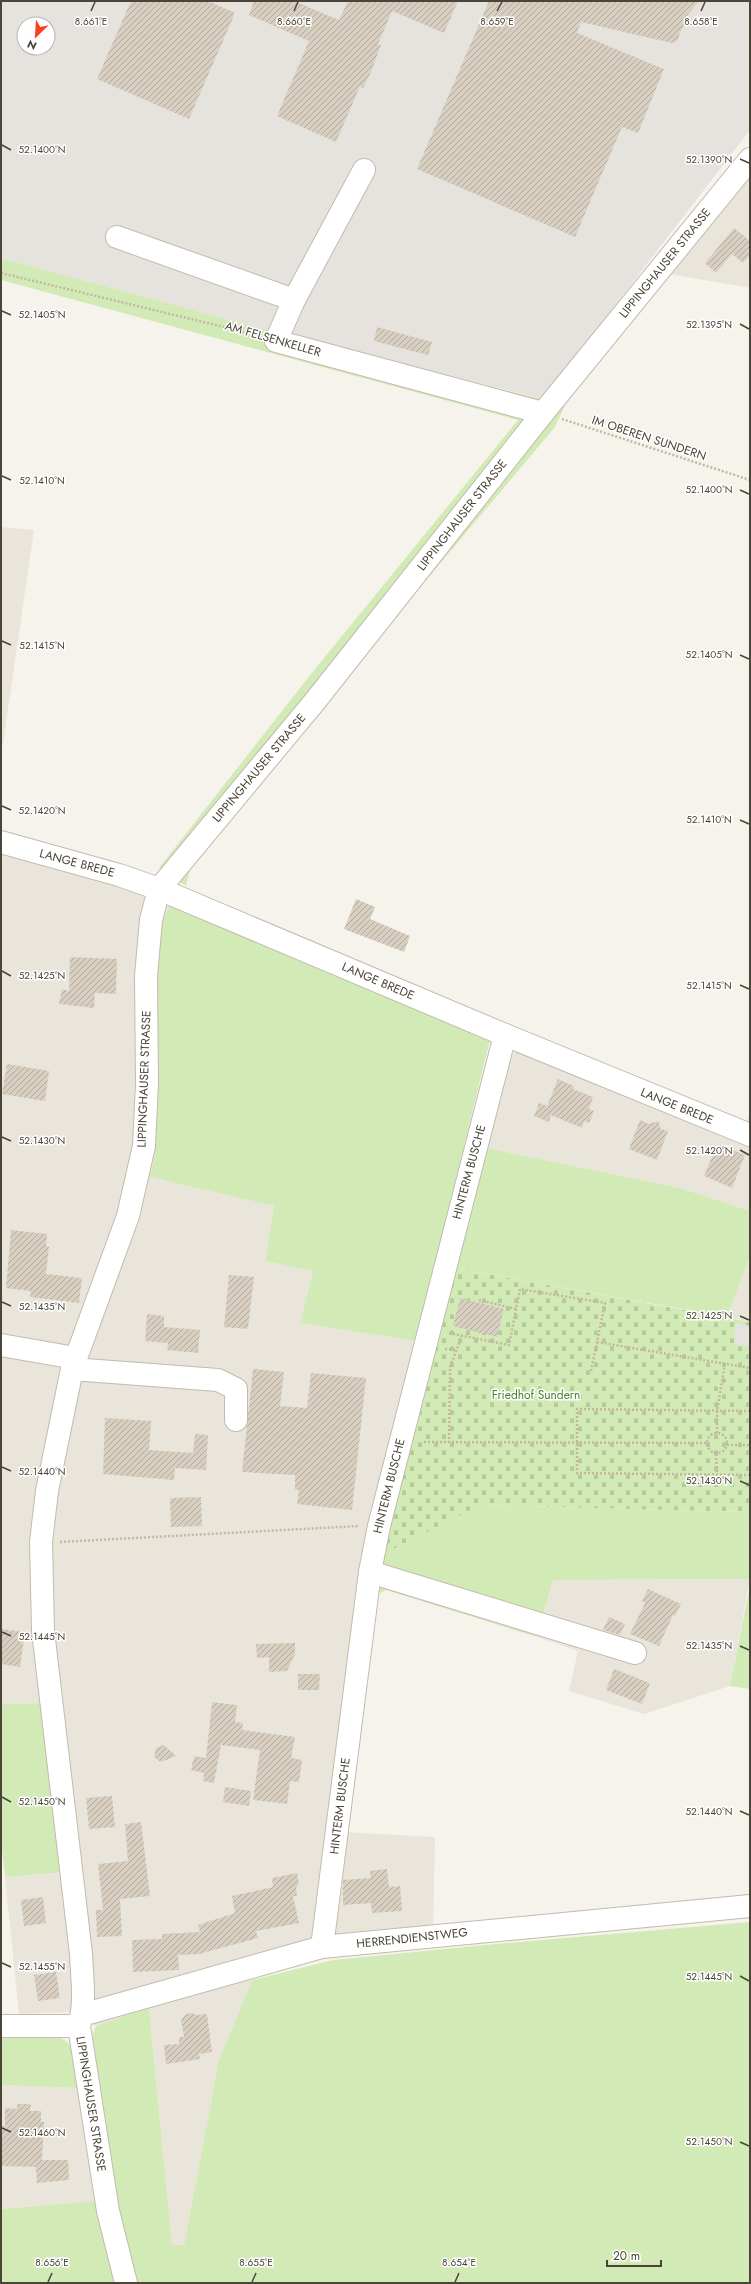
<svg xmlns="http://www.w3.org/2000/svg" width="751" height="2284" font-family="Jost,sans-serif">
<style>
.residential{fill:#eae5da}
.industrial{fill:#e6e2dd;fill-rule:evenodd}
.green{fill:#d2eab5}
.cemetery{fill:url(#cemetery-stones)}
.parking{fill:#e5e3e0}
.building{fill:url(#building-hatch)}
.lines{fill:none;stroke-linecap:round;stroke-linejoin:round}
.minor-casing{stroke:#c2bbae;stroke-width:24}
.path{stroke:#c4b79f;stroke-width:2.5;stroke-dasharray:2 2;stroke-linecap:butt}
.minor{stroke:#fff;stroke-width:22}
.ticks{fill:none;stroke:#4b4439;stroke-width:1.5}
.labels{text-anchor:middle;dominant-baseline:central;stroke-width:3;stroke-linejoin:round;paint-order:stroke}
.street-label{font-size:12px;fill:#4b4439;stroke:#fff}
.park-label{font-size:12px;fill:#4a7f2a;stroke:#fff}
.ticks-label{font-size:10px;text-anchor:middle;fill:#4b4439;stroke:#fff;stroke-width:3;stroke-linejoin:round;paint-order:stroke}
</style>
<defs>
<pattern id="cemetery-stones" width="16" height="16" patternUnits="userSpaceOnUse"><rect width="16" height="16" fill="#d2eab5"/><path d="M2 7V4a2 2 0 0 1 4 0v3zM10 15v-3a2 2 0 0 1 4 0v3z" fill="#b6ca9c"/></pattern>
<pattern id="building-hatch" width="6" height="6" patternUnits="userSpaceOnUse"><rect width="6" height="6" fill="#d8cfc1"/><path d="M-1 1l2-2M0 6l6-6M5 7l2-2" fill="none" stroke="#b1aa9e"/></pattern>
</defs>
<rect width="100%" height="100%" fill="#f6f3ec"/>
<g class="residential">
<polygon points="750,174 750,288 669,274"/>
<polygon points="1,527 34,530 1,757"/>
<polygon points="1,853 131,890 172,900 155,1154 150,1177 274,1206 265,1261 313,1271 300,1323 416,1341 378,1557 343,1832 435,1837 433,1929 336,1951 251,1973 252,1980 219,2060 184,2245 172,2245 149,2008 96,2026 73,2012 19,2014 5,1877 65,1872 43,1703 1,1704"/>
<polygon points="522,1049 747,1122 750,1110 750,1211 680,1188 482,1147 508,1057"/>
<polygon points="750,1257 750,1322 727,1317"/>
<polygon points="750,1579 730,1686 644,1714 569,1691 578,1651 537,1637 553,1580"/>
<polygon points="1,2085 80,2088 98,2201 1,2209"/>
</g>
<path class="industrial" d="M1,1H750V130L543,399L263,329L1,258ZM24,24H48V48H24Z"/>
<g class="green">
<polygon points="1,258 263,329 565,405 555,427 347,674 190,869 186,886 159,868 311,674 518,420 1,280"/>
<polygon points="172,900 491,1036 416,1341 300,1323 313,1271 265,1261 274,1206 150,1177 155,1154 159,931"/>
<polygon points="482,1147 680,1188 750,1211 750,1257 727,1317 454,1268"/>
<polygon points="480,1505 750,1512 750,1579 553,1580 537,1637 386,1590 373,1597 378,1557"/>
<polygon points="750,1585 750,1689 730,1686"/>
<polygon points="43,1703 65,1872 5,1877 1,1840 1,1704"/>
<polygon points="750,1922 750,2283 135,2283 114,2195 93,2051 92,2037 96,2026 149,2008 172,2245 184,2245 219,2060 252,1980 333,1960 496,1944"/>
<path d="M1,2033C24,2034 64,2026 75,2053C79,2063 79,2077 80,2088L1,2085Z"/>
<polygon points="96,2201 116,2283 1,2283 1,2209"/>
</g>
<polygon class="cemetery" points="454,1268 750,1322 750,1512 480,1505 378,1557"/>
<polygon class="parking" points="736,1323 750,1326 750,1347 734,1344"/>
<g class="building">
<polygon points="131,1 208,1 235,13 189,119 97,79"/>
<polygon points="254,1 294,1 339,20 348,1 458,1 444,33 392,11 378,44 381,45 371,72 363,88 360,86 336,142 277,116 309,41 249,15"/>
<polygon points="489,1 699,1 685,18 685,24 680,32 678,40 672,43 581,22 577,33 664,69 638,133 622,127 575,237 417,169"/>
<polygon points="734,228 750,241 750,255 743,263 732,254 716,273 705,263"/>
<polygon points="377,327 432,342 428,355 374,341"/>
<polygon points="356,899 375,907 370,919 410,936 404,952 344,929"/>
<polygon points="70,957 117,959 116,994 95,993 94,1008 59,1004 62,989 69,991"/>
<polygon points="7,1064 49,1071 45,1101 2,1094"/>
<polygon points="558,1079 574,1086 573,1089 593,1097 589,1109 594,1111 589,1123 584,1121 582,1128 551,1115 549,1122 534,1116 539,1103 547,1106"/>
<polygon points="640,1120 649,1124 658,1121 661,1129 668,1131 657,1160 629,1149"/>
<polygon points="720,1145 745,1155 732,1188 704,1176 714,1152 716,1153"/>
<polygon points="11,1230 47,1234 46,1246 49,1247 46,1274 82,1278 79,1303 30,1297 31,1291 6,1288"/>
<polygon points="229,1275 254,1277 248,1329 224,1327"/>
<polygon points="460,1298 504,1309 497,1337 453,1326"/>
<polygon points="147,1314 164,1316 164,1327 200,1330 198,1353 167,1350 168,1343 145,1341"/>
<polygon points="253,1369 284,1372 280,1406 307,1408 311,1373 366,1378 352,1510 297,1504 299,1490 295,1490 295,1475 242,1472"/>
<polygon points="105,1418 151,1421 149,1450 193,1453 195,1434 208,1435 206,1470 175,1468 174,1480 103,1474"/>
<polygon points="201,1497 202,1526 171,1527 170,1498"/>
<polygon points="648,1589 681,1604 675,1616 673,1615 659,1646 630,1634 645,1603 642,1601"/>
<polygon points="609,1617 625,1624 620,1635 603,1630"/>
<polygon points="1,1629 25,1632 20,1667 1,1664"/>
<polygon points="295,1643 295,1654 287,1671 269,1672 269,1657 257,1658 256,1644"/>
<polygon points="614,1669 650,1683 642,1704 606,1690"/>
<polygon points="298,1674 320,1674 319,1690 298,1690"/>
<polygon points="212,1702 237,1705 235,1722 243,1723 242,1730 295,1737 291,1758 302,1760 299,1782 290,1781 287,1804 253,1800 260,1750 221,1745 214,1783 203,1781 204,1773 191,1770 194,1756 206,1758"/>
<polygon points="164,1745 176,1756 161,1762 154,1757 156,1748"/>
<polygon points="225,1787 251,1791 249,1806 223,1802"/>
<polygon points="112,1796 115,1827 89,1829 86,1798"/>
<polygon points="141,1822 150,1896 120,1899 122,1936 97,1937 96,1910 103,1910 98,1864 128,1861 125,1824"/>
<polygon points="387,1869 389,1887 400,1886 402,1911 372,1913 371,1903 343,1905 343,1880 371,1878 370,1871"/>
<polygon points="297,1873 299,1884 296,1888 297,1896 293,1896 299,1923 256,1931 258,1938 199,1954 178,1955 179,1970 133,1972 132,1940 162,1939 162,1934 200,1932 198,1925 235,1913 232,1896 273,1887 272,1878"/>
<polygon points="43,1897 46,1923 24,1926 21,1900"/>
<polygon points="56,1972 60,1998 38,2001 34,1975"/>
<polygon points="192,2013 196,2015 207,2014 212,2052 199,2054 200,2059 166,2064 164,2045 179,2044 179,2037 184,2037 181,2020 186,2014"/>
<polygon points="17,2104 31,2104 30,2111 41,2111 41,2122 44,2122 42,2160 68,2160 69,2180 37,2183 36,2167 1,2166 1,2126 5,2126 5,2108 17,2109"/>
</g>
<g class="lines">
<g class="minor-casing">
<g id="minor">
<polyline points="364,170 294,300 276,341 543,413"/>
<polyline points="117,237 294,300"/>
<polyline points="1,842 119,875 159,889 505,1035 750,1135"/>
<polyline points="1,1345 75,1358"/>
<polyline points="72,1369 218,1380 236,1389 236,1420"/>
<polyline points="370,1572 635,1653"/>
<polyline points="322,1947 370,1572 379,1526 505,1035"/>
<polyline points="82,2015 322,1947 750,1906"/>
<polyline points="1,2026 79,2026"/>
<path d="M126,2283L108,2211L79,2026C86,2003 82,1978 81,1954L43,1631L41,1542L47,1491L72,1369L128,1216L144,1146L147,1083L146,976L151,920L159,889L316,700L543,413L750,159"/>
</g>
</g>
<g class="path">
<polyline points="1,273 257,335"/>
<polyline points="562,419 750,480"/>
<polyline points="479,1300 516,1309"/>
<polyline points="449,1333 509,1345 520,1289 605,1303 597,1342 750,1368"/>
<polyline points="445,1349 456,1350"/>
<polyline points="591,1371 597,1342"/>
<polyline points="750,1411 577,1409 577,1473 750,1475"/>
<polyline points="717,1433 717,1411 725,1363"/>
<circle cx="717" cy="1443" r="10"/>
<polyline points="424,1442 707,1443"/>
<polyline points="449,1443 450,1367 462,1336"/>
<polyline points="727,1445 750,1445"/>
<polyline points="716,1454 717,1474"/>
<polyline points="60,1542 358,1526"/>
</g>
<use href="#minor" class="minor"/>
</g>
<path class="ticks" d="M91,11L95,2M294,11L298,2M497,11L502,2M701,11L705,2M2,145L11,150M740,159L749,163M2,311L11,315M740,324L749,329M2,476L11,480M740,490L749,494M2,641L11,645M740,655L749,659M2,806L11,810M740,820L749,824M2,971L11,976M740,985L749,989M2,1137L11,1141M740,1150L749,1155M2,1302L11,1306M740,1316L749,1320M2,1467L11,1471M740,1481L749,1485M2,1632L11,1636M740,1646L749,1650M2,1797L11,1802M740,1811L749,1815M2,1963L11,1967M740,1976L749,1981M2,2128L11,2132M740,2142L749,2146M48,2282L52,2273M252,2282L256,2273M455,2282L459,2273"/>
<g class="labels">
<g class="street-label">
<text transform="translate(665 263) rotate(-51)">LIPPINGHAUSER STRASSE</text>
<text transform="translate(273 339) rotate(16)">AM FELSENKELLER</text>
<text transform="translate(649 438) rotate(18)">IM OBEREN SUNDERN</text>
<text transform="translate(462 515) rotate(-52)">LIPPINGHAUSER STRASSE</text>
<text transform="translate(259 768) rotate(-50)">LIPPINGHAUSER STRASSE</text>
<text transform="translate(77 863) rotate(15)">LANGE BREDE</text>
<text transform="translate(378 981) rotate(23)">LANGE BREDE</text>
<text transform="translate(144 1079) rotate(-88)">LIPPINGHAUSER STRASSE</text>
<text transform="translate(677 1106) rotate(22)">LANGE BREDE</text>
<text transform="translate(469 1172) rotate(-75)">HINTERM BUSCHE</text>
<text transform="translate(389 1486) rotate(-76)">HINTERM BUSCHE</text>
<text transform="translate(340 1806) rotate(-83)">HINTERM BUSCHE</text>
<text transform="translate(412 1938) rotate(-6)">HERRENDIENSTWEG</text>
<text transform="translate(91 2104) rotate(81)">LIPPINGHAUSER STRASSE</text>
</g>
<g class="park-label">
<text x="536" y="1395">Friedhof Sundern</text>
</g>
</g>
<g class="ticks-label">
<text x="91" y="25">8.661°E</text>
<text x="294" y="25">8.660°E</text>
<text x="497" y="25">8.659°E</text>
<text x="701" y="25">8.658°E</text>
<text x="42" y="153">52.1400°N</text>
<text x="709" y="163">52.1390°N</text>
<text x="42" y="318">52.1405°N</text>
<text x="709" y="328">52.1395°N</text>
<text x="42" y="484">52.1410°N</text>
<text x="709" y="493">52.1400°N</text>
<text x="42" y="649">52.1415°N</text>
<text x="709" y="658">52.1405°N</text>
<text x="42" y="814">52.1420°N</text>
<text x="709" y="823">52.1410°N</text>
<text x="42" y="979">52.1425°N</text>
<text x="709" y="989">52.1415°N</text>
<text x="42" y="1144">52.1430°N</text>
<text x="709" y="1154">52.1420°N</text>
<text x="42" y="1310">52.1435°N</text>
<text x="709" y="1319">52.1425°N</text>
<text x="42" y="1475">52.1440°N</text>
<text x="709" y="1484">52.1430°N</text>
<text x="42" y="1640">52.1445°N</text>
<text x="709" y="1649">52.1435°N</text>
<text x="42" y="1805">52.1450°N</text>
<text x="709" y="1815">52.1440°N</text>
<text x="42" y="1970">52.1455°N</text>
<text x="709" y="1980">52.1445°N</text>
<text x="42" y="2136">52.1460°N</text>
<text x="709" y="2145">52.1450°N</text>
<text x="52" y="2266">8.656°E</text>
<text x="256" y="2266">8.655°E</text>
<text x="459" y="2266">8.654°E</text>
</g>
<rect width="751" height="2284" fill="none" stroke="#4b4439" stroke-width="4"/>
<g transform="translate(36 36) rotate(205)"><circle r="19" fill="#ffffff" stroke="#b7b4b0"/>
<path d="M0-3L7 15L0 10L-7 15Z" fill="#fc3f1d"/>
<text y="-6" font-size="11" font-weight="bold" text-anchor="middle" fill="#4b4439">N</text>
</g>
<path d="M607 2260v6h54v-6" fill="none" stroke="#4b4439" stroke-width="2"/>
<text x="613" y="2260" font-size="12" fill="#4b4439" stroke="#ffffff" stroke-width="3" paint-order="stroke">20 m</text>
</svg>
